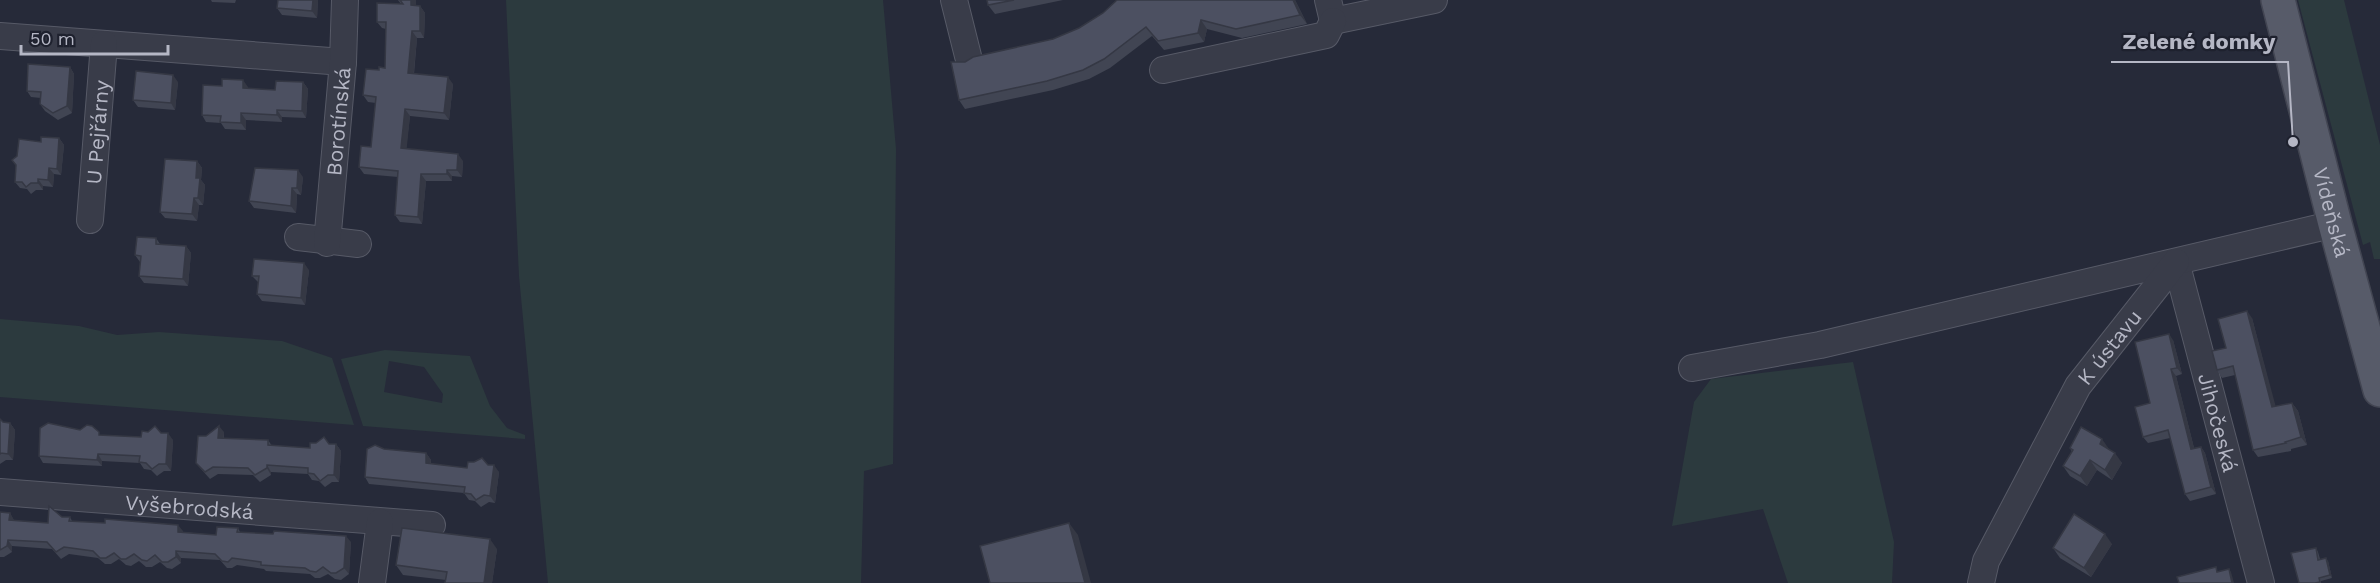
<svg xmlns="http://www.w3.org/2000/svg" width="2380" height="583" font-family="'Work Sans',sans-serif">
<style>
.green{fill:#2c3a3e;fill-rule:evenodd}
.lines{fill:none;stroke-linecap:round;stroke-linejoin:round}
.minor-casing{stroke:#575a67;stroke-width:28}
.major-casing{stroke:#424552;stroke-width:36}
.minor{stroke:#393c49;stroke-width:26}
.major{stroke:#575b69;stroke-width:33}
.wall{fill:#414553}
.shaded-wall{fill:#353844}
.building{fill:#4c5061;stroke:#353844;stroke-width:1.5}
.labels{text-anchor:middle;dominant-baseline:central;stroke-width:4.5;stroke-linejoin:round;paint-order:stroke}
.street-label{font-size:21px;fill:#b5b7c5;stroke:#1e212e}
.leader{fill:none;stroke:#b5b7c5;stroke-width:2}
.callout-dot{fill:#b5b7c5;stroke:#1e212e;stroke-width:2}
.callout-label{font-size:22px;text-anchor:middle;font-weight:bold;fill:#b5b7c5;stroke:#1e212e;stroke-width:4.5;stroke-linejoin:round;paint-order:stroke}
</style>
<rect width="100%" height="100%" fill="#262a39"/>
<g class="green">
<polygon points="506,0 883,0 896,149 893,464 864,471 861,583 548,583 519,276"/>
<polygon points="2298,0 2344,0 2380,145 2380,259 2374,259 2370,242 2363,245"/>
<polygon points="0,319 79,326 117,335 159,332 282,341 332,358 354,425 0,397"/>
<path d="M385,350L470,356L490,406L507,428L525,435V439L363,426L341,359ZM389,361L424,367L443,394L442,403L384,392Z"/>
<polygon points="1853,362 1894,542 1892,583 1788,583 1763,509 1672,526 1694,402 1711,379"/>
</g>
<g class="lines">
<g class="minor-casing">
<g id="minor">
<polyline points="954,0 968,56"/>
<polyline points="1328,0 1333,21 1434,0"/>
<polyline points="0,36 343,62"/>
<polyline points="1163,70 1326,35 1333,21"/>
<path id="s1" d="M90,220L104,44"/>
<polyline points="298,237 358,244"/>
<path id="s2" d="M327,243L343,62L345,0"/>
<path id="s3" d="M2176,262L2261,583"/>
<polyline points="1692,368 1820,345 2335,224"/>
<path id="s4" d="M0,492L432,525"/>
<polyline points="372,583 380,522"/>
<path id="s5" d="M1981,583L1986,561L2078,386L2176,262"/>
</g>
</g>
<g class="major-casing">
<g id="major">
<path id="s6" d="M2278,0L2335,224L2380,390"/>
</g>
</g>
<use href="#minor" class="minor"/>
<use href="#major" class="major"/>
</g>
<g class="wall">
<polygon points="211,0 236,0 235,3 212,2"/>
<polygon points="278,0 318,0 317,18 282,15 277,8"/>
<polygon points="398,0 416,0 416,6 420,6 425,13 424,38 417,38 414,74 453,84 449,120 410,116 406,149 463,161 462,177 452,176 452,181 426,181 422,224 400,222 395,215 398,177 364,174 359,167 371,147 376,103 368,102 363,95 379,70 385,68 386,29 382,28 377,22 401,4"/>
<polygon points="987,0 1063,0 995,14 988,5"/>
<polygon points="1295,0 1307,24 1242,38 1207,29 1204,42 1164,50 1152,36 1110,68 1089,79 1053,90 965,109 959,100 965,62 1053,39 1079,28 1103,13"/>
<polygon points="70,67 74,74 72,113 58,120 45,111 40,104 41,98 31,97 27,91"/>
<polygon points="178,82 175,110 138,107 133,100"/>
<polygon points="303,82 308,89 306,118 282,117 282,122 246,120 246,130 225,129 221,123 206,122 202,115 248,87 248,88 275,90"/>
<polygon points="59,138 64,145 61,175 54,174 53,187 43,186 43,190 36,190 31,194 27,189 20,188 15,182 16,166 12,160 41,142"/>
<polygon points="197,161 202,168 201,180 205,185 203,205 199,205 197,221 165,218 160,212"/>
<polygon points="303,177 301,195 297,194 296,213 254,208 249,201"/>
<polygon points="156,238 160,244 186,246 191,253 188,286 144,283 139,276 140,262 135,255"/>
<polygon points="309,270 305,305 262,301 257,294 258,282 252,276"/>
<polygon points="2252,318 2275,407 2292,403 2298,411 2307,445 2291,449 2291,451 2258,457 2253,450 2235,375 2222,378 2217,370 2226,348"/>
<polygon points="2173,340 2182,374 2176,376 2194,448 2201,447 2205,453 2216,494 2190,501 2185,494 2170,438 2148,443 2143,437 2150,403"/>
<polygon points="0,419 3,422 10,423 15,430 13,460 6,460 0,464"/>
<polygon points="224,432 224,438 268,440 272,446 310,448 329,444 336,444 341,451 339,482 332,482 325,487 319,481 312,480 308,474 271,472 271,475 260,482 253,475 218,474 210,479 201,469 196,463 206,436"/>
<polygon points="161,433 173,440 171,471 164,471 157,476 151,470 144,469 140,463 102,461 102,466 43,463 39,456 101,435 141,437"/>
<polygon points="2070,448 2109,449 2122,463 2112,480 2097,470 2087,486 2070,476 2063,466 2072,452"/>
<polygon points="384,449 426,453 431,460 431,464 467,468 488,465 499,472 495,503 489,502 481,507 475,501 469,500 464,493 369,484 365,477"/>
<polygon points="0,512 10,513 14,521 48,523 62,517 70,517 72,521 183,531 183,532 216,535 238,528 240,532 351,542 349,574 341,580 335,579 328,574 320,578 315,578 310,574 266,571 264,569 237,565 232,568 227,568 220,560 181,558 181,563 172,569 167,568 160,562 152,567 146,567 139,561 131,566 126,565 119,559 111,564 105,564 98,558 69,554 61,559 52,549 12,546 12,552 4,557 0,557"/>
<polygon points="2112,544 2091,577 2060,558 2053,548"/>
<polygon points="2316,548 2318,552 2320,559 2328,561 2332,578 2321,581 2321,583 2299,583"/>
<polygon points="497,549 492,583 445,583 446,580 403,575 396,565"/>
</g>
<g class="shaded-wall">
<polygon points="313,0 318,0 317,18 312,11"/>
<polygon points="411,0 416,0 416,12 411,5"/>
<polygon points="1293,0 1295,0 1307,24 1300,15"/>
<polygon points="420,6 425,13 424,38 420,31"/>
<polygon points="1201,20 1207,29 1204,42 1198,33"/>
<polygon points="412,31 417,38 413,80 408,73"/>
<polygon points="70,67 74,74 72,113 67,106"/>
<polygon points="173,75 178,82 175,110 171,103"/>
<polygon points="448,77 453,84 449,120 444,113"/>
<polygon points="243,80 248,87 247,94 243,88"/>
<polygon points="303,82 308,89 306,118 302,111"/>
<polygon points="405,109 410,116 406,155 401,148"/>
<polygon points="277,110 282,117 282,122 277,115"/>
<polygon points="241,113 246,120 246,130 241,123"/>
<polygon points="59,138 64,145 61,175 57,169"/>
<polygon points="458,154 463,161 462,177 457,170"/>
<polygon points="197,161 202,168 201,180 205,185 203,205 198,198 196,178"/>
<polygon points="49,168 54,174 53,187 48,180"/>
<polygon points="298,170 303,177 301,195 297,188"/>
<polygon points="447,170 452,176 452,181 447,174"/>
<polygon points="421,174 426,181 422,224 418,217"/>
<polygon points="38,179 43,186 43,190 38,183"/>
<polygon points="292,188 297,194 296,213 291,206"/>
<polygon points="194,198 199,205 197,221 192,214"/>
<polygon points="186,246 191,253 188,286 183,279"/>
<polygon points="304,263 309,270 305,305 301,298"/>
<polygon points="2247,311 2252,318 2278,415 2272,407"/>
<polygon points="2169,334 2173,340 2182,374 2177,368"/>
<polygon points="2171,369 2176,376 2196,456 2191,449"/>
<polygon points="2292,403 2298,411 2307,445 2301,437"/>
<polygon points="10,423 15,430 13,460 8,454"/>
<polygon points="219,426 224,432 223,445 218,438"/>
<polygon points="168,433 173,440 171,471 166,464"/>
<polygon points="2102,439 2109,449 2100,444"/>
<polygon points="336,444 341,451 339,482 334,475"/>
<polygon points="2201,447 2205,453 2216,494 2211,487"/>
<polygon points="426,453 431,460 430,470 426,463"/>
<polygon points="2115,453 2122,463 2112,480 2105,470"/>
<polygon points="98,454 102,461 102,466 97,460"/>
<polygon points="2090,460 2097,470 2087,486 2080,476"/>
<polygon points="267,465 271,472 271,475 267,468"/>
<polygon points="494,465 499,472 495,503 490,496"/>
<polygon points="10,513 14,520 14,527 9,520"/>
<polygon points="1069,523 1078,535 1091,583 1085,583"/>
<polygon points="178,525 183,531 182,538 178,532"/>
<polygon points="2105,534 2112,544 2091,577 2084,568"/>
<polygon points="346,536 351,542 349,574 344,568"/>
<polygon points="490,539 497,549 492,583 484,583"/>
<polygon points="8,540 12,546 12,552 7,546"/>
<polygon points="176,551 181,558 181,563 176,557"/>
<polygon points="2326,558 2328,561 2332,578 2330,575"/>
<polygon points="2229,569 2231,572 2234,583 2232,583"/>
</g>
<g class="building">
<polygon points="278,0 313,0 312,11 277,8"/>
<polygon points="400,0 411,0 411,5 420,6 420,31 412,31 408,73 448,77 444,113 405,109 401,148 458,154 457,170 447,170 447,174 421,174 418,217 395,215 398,171 359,167 361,146 371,147 376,97 363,95 366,69 379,70 379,67 385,68 386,22 377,22 377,3 403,4"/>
<polygon points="987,0 1014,0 988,5"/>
<polygon points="1117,0 1293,0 1300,15 1236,29 1201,20 1198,33 1158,41 1146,27 1104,59 1083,70 1047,81 959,100 951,62 965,62 973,57 1053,39 1079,28 1103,13"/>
<polygon points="28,64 70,67 67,106 53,113 40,104 41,92 27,91"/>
<polygon points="136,71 173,75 171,103 133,100"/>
<polygon points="222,79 243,80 243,88 275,90 276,81 303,82 302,111 277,110 277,115 241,113 241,123 220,122 221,116 202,115 203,85 222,86"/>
<polygon points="41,137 59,138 57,169 49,168 48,180 38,179 38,183 31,183 26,187 22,182 15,182 16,165 12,160 17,156 19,139 41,142"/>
<polygon points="165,159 197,161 196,178 200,178 198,198 194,198 192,214 160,212"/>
<polygon points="255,168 298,170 297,188 292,188 291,206 249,201"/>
<polygon points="137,237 156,238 156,244 186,246 183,279 139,276 141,256 135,255"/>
<polygon points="254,259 304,263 301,298 257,294 259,276 252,276"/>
<polygon points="2247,311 2272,407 2292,403 2301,437 2285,442 2286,443 2253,450 2233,366 2217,370 2212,351 2226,348 2218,319"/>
<polygon points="2169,334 2177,368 2171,369 2191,449 2201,447 2211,487 2185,494 2168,430 2143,437 2135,407 2150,403 2135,342"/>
<polygon points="0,419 3,422 10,423 8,454 1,453 0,454"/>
<polygon points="48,423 80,430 87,425 92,426 99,432 99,435 141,437 142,431 148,432 155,426 161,433 168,433 166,464 159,464 152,469 146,463 139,462 140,456 98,454 97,460 39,456 40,428"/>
<polygon points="219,426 218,438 268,440 268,445 310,448 310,443 316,443 324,437 329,444 336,444 334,475 328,475 320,481 314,474 308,473 308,468 267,465 267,468 255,475 248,468 213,467 205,472 196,463 198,436 206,436"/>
<polygon points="2081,427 2102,439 2100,444 2115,453 2105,470 2090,460 2080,476 2063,466 2073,450 2070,448"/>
<polygon points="375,445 384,449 426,453 426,463 467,468 468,462 474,462 482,458 488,465 494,465 490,496 484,495 476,500 471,494 464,493 465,487 365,477 367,449"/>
<polygon points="49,506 62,517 70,517 69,521 105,523 105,519 178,525 178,532 216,535 217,527 238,528 237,532 273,534 274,531 346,536 344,568 336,573 331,573 323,567 316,572 310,571 305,568 261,565 261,562 232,558 228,562 222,561 215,554 176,551 176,557 168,562 162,562 155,555 147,561 142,560 134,554 126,559 121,559 114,553 106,558 100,558 93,551 64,547 56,552 47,542 8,540 7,546 0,550 0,512 10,513 9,520 48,523"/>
<polygon points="2074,514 2105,534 2084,568 2053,548"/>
<polygon points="1069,523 1085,583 990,583 980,546"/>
<polygon points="402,528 490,539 484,583 445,583 447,572 396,565"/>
<polygon points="2316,548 2318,560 2326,558 2330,575 2319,578 2320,582 2315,583 2299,583 2291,553"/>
<polygon points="2216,567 2217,572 2229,569 2232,583 2179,583 2177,577"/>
</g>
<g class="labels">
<g class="street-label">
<text stroke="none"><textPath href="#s2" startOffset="122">Borotínská</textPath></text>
<text stroke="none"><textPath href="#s1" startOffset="88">U Pejřárny</textPath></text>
<text stroke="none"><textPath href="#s6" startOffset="219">Vídeňská</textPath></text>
<text stroke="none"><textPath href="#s5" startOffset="270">K ústavu</textPath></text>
<text stroke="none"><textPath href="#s3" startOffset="166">Jihočeská</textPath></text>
<text stroke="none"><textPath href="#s4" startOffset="190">Vyšebrodská</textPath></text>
</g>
</g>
<path class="leader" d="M2293 142L2288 62H2111"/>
<circle class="callout-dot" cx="2293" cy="142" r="6"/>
<g class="callout-label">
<text x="2199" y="49">Zelené domky</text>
</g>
<path d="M21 45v9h147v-9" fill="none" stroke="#b5b7c5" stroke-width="3"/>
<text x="30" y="45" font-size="18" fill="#b5b7c5" stroke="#1e212e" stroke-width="4.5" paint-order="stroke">50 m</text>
</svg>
